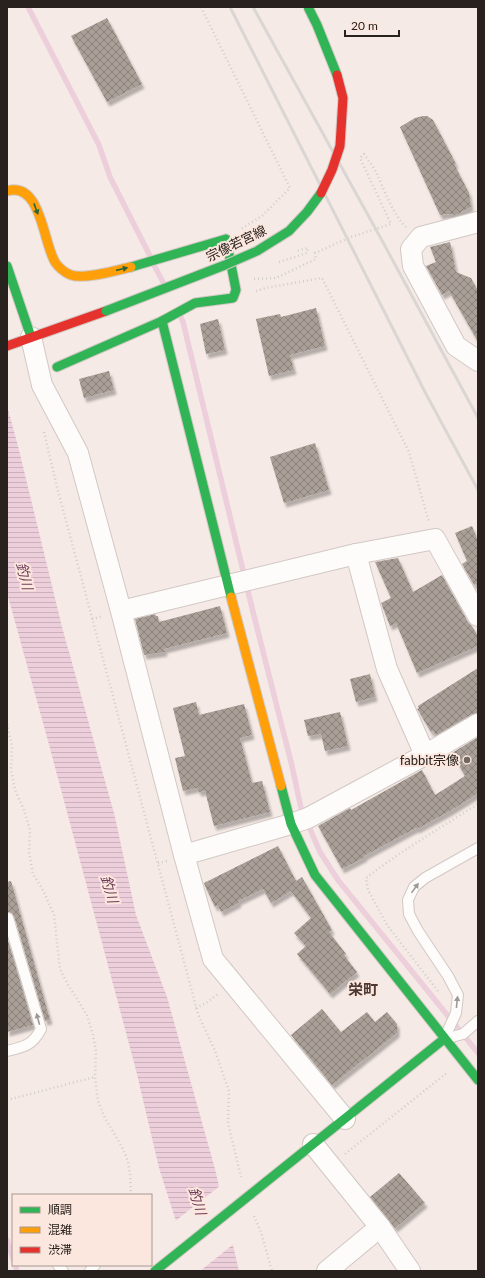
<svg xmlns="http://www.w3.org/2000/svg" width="485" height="1278" font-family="Lato,'Noto Sans JP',sans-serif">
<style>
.water{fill:url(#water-rules)}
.pier{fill:#f5eae5}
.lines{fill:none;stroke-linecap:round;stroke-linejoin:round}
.stream{stroke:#edcedb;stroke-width:5.5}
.building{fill:url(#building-cross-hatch);filter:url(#shadow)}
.lane-casing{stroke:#d1c8c4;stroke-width:12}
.street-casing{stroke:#d1c8c4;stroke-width:22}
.fast-casing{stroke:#d1c8c4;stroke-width:11}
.slow-casing{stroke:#d1c8c4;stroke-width:11}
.jam-casing{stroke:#d1c8c4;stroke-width:11}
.path{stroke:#d1cdcb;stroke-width:2.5;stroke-dasharray:1 3;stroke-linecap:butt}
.lane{stroke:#fefcfb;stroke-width:10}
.street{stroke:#fefcfb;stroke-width:20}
.fast{stroke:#30b455;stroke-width:9}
.slow{stroke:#ff9f0a;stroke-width:9}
.jam{stroke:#e5322d;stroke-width:9}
.rail{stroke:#d9d6d4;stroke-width:3}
.fast-bridge-casing{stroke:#d1c8c4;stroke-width:11;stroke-linecap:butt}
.jam-bridge-casing{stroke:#d1c8c4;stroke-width:11;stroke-linecap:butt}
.fast-bridge{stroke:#30b455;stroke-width:9}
.jam-bridge{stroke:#e5322d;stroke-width:9}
.oneway{fill:#2c6336}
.oneway2{fill:#9e9997}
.poi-dot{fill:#706763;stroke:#fce7de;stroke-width:1.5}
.labels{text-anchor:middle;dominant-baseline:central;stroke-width:4;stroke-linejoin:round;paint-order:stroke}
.street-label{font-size:13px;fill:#28211d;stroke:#fce7de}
.poi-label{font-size:13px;fill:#28211d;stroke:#fce7de;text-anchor:end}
.water-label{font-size:14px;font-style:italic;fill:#6e3c5a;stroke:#fce7de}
.quarter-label{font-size:15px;font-weight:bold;fill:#4a3a33;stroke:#fce7de}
</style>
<defs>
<pattern id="water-rules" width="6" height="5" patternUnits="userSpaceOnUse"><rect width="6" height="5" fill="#edcedb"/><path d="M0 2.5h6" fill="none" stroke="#cbb1bc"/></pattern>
<pattern id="building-cross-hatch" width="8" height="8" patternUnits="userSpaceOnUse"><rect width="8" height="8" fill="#a99f97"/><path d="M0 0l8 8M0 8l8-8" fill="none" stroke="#8a817b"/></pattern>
<filter id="shadow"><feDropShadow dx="2.5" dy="4.5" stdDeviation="1" flood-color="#0004"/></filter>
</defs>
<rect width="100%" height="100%" fill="#f5eae5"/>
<polygon class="water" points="7,406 18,446 62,627 115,817 136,915 167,997 215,1169 239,1271 192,1271 159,1168 136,1070 48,741 7,593"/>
<polygon class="pier" points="221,1185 235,1243 200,1271 190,1271 174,1222"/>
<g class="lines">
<g class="stream">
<polyline points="28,7 99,145 110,177 151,258"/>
<polyline points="154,265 164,284"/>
<polyline points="180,315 183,322 253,612 292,766 301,808 320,852 338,880 478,1053"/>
<polyline points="7,1240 13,1259"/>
<polyline points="15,1265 17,1271"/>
</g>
</g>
<g class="building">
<polygon points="107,18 142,84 107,102 71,36"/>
<polygon points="423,116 427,116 433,120 456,164 454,164 469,193 471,207 456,215 447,214 440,215 400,127 415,118"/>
<polygon points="450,242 456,272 471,278 478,291 478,342 449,291 442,295 426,266 436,262 430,247"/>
<polygon points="316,308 325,346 290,355 294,370 269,376 256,319 280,314 281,317"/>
<polygon points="218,319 225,350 206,354 200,324"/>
<polygon points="109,371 114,390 84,398 79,379"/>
<polygon points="315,443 329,490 284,503 270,457"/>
<polygon points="472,526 478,541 478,588 476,584 474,585 462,564 467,561 455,533"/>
<polygon points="398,558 413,592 442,575 468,622 472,626 478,636 478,646 417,673 396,623 390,626 381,603 391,598 375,562"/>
<polygon points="220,606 227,633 164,649 165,652 144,655 135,619 155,614 156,616 158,616 159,622"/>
<polygon points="478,668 478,713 472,714 436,735 433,731 431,732 419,712 417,709 419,708 418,706"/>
<polygon points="370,674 375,697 356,702 350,679"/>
<polygon points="196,702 199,715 244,704 252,735 240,738 252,783 262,781 270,812 214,826 205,791 199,792 197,788 183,791 175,758 185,756 173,708"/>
<polygon points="340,712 348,746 325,751 321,734 308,736 304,720"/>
<polygon points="478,737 478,797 477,794 450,811 417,829 416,828 364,856 365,857 342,869 318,826 350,808 351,810 422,770 435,795 465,776 452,753"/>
<polygon points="278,846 296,881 302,877 332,930 329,932 346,954 344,955 357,972 330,994 297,954 306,946 294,933 311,918 291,891 271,903 263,889 238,901 239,903 221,912 218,905 215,907 205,886 204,883"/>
<polygon points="11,881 50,1020 45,1021 14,916 12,913 7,912 7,882"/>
<polygon points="7,937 33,1025 7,1032"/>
<polygon points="322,1009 341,1032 367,1012 375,1022 387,1012 397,1024 397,1033 332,1085 291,1035"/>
<polygon points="399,1173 425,1203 395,1228 370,1197"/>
</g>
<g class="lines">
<g class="lane-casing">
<g id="lane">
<polyline points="444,1039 456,1013 458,995 448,976 418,931 409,914 408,900 414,887 425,878 478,848"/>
<polyline points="444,1039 463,1034 478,1021"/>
<path d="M7,1051C24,1047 33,1045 41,1029L8,918"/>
<polyline points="58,1265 63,1271"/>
<polyline points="90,1271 95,1265"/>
</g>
</g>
<g class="street-casing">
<g id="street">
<polyline points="478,222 421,237 411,249 413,266 456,346 478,361"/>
<polyline points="31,337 42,385 78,453 121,611 184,855 213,959 345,1119"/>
<polyline points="356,554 387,669 425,755"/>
<polyline points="121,611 356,554 435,539 478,616"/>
<polyline points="184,855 291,824 308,818 425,755 478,724"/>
<polyline points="313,1144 380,1227 410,1271"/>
<polyline points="327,1271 380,1227"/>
</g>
</g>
<g class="fast-casing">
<g id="fast">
<polyline points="7,266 31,337"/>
<polyline points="162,321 231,597"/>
<polyline points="57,367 162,321 195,303 233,298 236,290 226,239 131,267"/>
<polyline points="281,786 291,824 315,875 478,1080"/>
<polyline points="155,1271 444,1039"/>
</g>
</g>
<g class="slow-casing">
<g id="slow">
<path d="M7,191C41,181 43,242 55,262C58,267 65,273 71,275C85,280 117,270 131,267"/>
<polyline points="231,597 281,786"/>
</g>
</g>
<g class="jam-casing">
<polyline id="jam" points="7,346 106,311"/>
</g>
<g class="path">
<polyline points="201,7 290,188 262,216 241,229"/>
<polyline points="279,262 307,253 308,248 296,251"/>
<path d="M254,279L276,278L316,259L315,253L351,237L391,224L360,158L364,154C368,160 373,166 376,172C384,189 393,215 406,227"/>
<polyline points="256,291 266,288 322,278 409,452 429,522"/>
<polyline points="44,432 57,487 198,1014 215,1051 229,1091 228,1123 241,1177"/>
<polyline points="92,619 103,616"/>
<polyline points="7,724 12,746 11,770 15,790 24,810 30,830 29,852 33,874 43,890 54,915 60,969 67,983 87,1015 93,1035 96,1051 95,1077 98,1101 105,1118 122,1147 128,1161 130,1174 131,1195"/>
<polyline points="158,863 167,861"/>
<path d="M438,991L387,925L368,890L366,878C401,851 440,828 478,804"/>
<polyline points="196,1008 206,1003 218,994"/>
<polyline points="7,1100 95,1077"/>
<polyline points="345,1154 448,1072"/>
<polyline points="254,1216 261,1232 272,1271"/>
</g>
<use href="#lane" class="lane"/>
<use href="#street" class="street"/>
<use href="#fast" class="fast"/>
<use href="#slow" class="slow"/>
<use href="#jam" class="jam"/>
<g class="rail">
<polyline points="230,7 426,394 478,490"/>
<polyline points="253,7 379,235 478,418"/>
</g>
<g class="fast-bridge-casing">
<g id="fast-bridge">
<polyline points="308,7 317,25 337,75"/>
<polyline points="106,311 225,265 257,251 289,231 307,212 321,193"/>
</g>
</g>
<g class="jam-bridge-casing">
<polyline id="jam-bridge" points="321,193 332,170 340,146 343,98 337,75"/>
</g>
<use href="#fast-bridge" class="fast-bridge"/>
<use href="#jam-bridge" class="jam-bridge"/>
</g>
<defs><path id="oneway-solid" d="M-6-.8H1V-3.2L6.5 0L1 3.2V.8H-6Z"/></defs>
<g class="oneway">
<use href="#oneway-solid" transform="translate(36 209) rotate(70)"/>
<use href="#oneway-solid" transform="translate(122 269) rotate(-13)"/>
</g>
<g class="oneway2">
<use href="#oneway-solid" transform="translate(415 888) rotate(-54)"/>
<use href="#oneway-solid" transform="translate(457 1002) rotate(-84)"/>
<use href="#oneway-solid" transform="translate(38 1019) rotate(-105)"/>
</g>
<circle class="poi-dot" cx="467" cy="760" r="4"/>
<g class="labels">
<g class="street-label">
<text transform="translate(236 243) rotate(-26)">宗像若宮線</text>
</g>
<g class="poi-label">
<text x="459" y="760">fabbit宗像</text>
</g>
<g class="water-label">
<text transform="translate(25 576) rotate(76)">釣川</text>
<text transform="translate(110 889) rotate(74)">釣川</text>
<text transform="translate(198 1201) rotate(74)">釣川</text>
</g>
<g class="quarter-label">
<text x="363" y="989">栄町</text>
</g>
</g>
<rect width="485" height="1278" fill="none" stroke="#28211d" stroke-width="16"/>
<rect x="12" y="1194" width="140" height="72" fill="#fce7de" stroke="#a79891"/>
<rect x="20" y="1207" width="20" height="6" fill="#30b455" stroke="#a79891"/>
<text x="48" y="1214" font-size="12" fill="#28211d">順調</text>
<rect x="20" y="1227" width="20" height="6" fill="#ff9f0a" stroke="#a79891"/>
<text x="48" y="1234" font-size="12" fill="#28211d">混雑</text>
<rect x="20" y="1247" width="20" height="6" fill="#e5322d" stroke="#a79891"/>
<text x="48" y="1254" font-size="12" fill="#28211d">渋滞</text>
<path d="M345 30v6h54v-6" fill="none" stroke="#28211d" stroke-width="2"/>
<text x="351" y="30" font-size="12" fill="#28211d" stroke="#fce7de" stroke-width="3" paint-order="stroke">20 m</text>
</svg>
